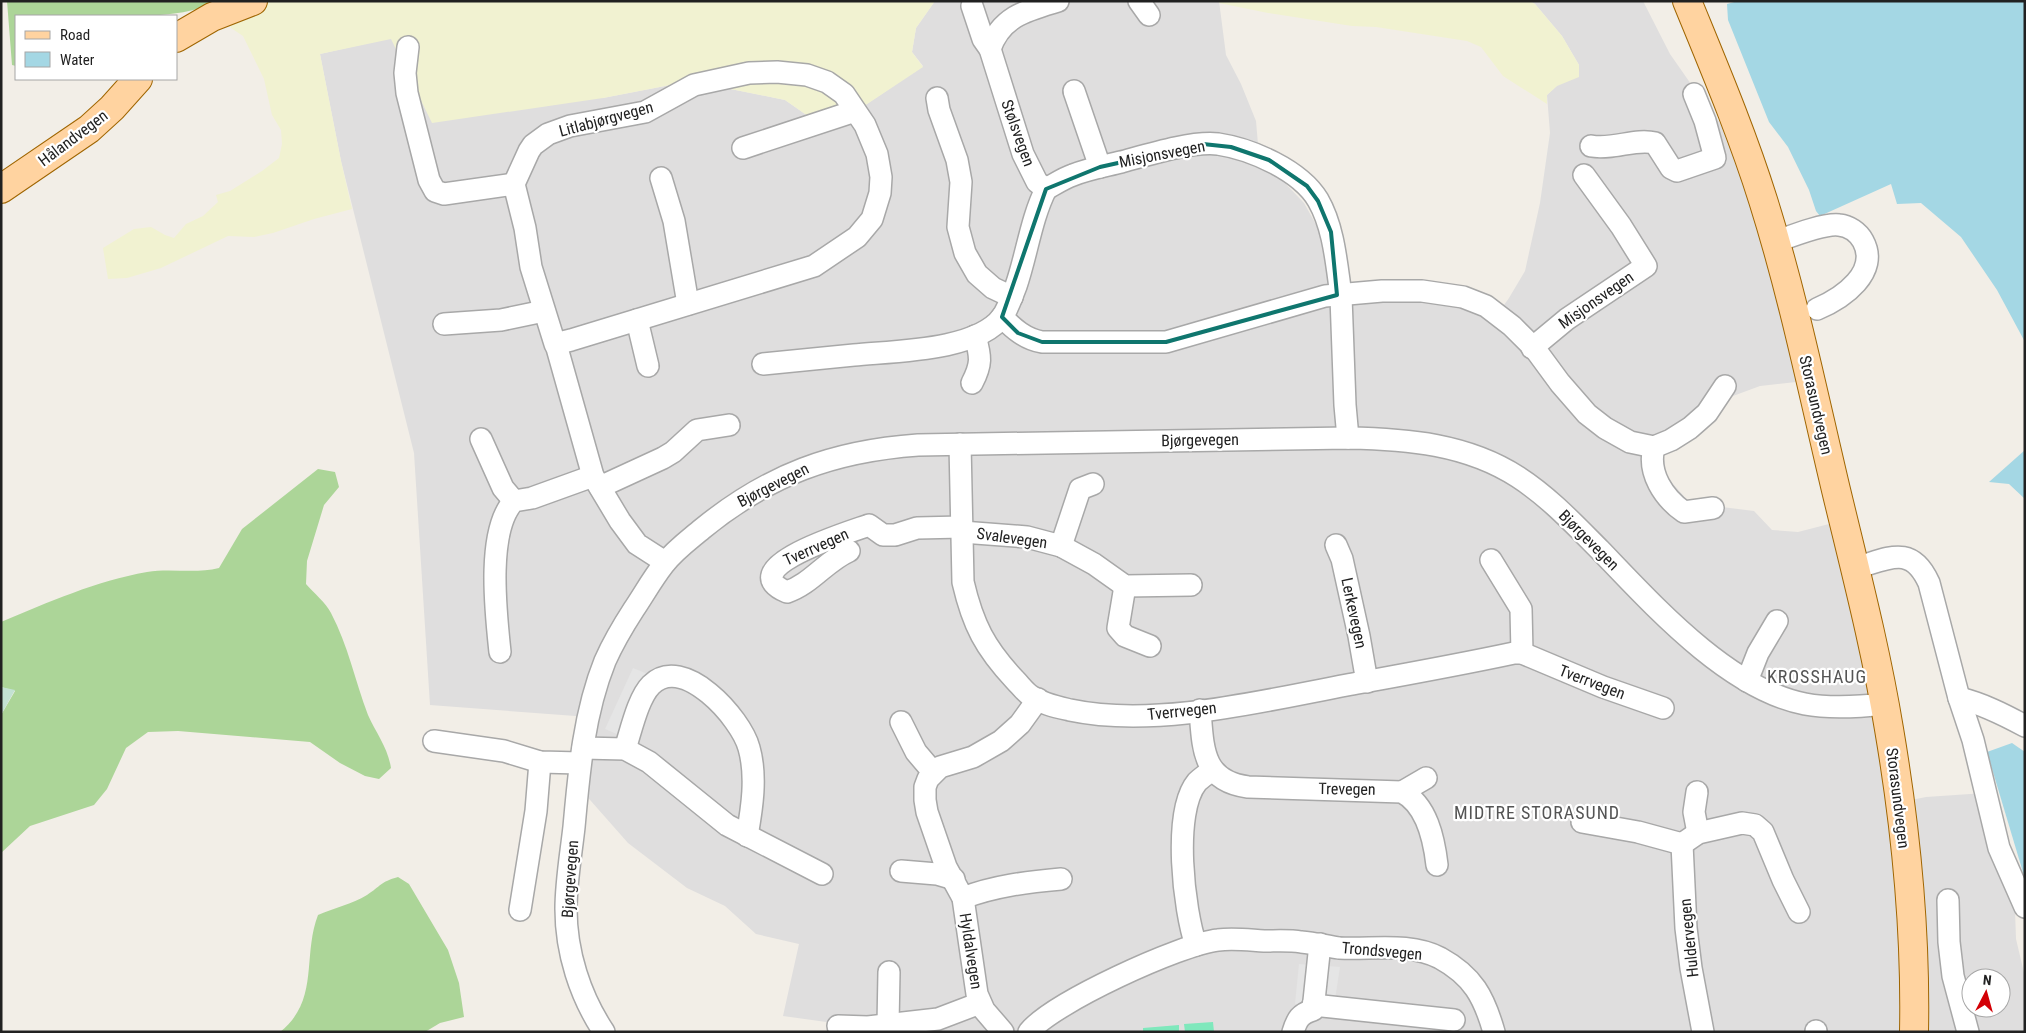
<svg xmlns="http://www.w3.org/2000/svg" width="2026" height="1033" font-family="'Roboto Condensed',sans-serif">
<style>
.residential{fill:#dfdede;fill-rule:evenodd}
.farmland{fill:#f1f2d1}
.forest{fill:#acd598}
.wetland{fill:#c3e2d3}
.pitch{fill:#7fe8bc}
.parking{fill:#e5e5e5}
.water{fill:#a4d7e4}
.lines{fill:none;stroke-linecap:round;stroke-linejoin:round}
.minor-casing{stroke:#a8a8a8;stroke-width:24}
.major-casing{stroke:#9f6500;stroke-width:30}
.minor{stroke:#fff;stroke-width:21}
.major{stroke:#ffd3a0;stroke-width:28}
.marked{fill:none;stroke:#0f766e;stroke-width:4;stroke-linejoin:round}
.labels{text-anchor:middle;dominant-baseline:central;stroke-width:4.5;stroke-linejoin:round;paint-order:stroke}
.street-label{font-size:16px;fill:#212121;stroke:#fff}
.neighbourhood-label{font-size:18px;letter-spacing:1px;fill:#545454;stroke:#fff}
</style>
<rect width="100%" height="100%" fill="#f2eee7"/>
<path class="residential" d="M935,1H1219L1226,55L1241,84L1256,121L1259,156L1304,203L1323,237L1347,288L1408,296L1461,308L1494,319L1509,298L1525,271L1540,203L1550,133L1547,95L1579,65L1562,36L1535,4L1530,1H1643L1670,54L1707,107L1732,137L1805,381L1760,386L1733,396L1663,447L1666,476L1690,503L1754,511L1772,530L1798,532L1829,524H1843L1896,803L1926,797L1985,793L2015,910L2016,939L2025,977V1032H884V1030L783,1016L799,944L756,934L725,906L687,888L628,843L583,792L589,717L430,705L414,453L341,161L320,54L391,38L603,98L691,81L785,100L828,130L923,66L912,52L916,28ZM1971,978H2001V1008H1971Z"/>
<g class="farmland">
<polygon points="260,1 935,1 916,28 912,52 923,67 828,130 785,100 691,81 603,98 432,123 391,39 320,54 341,161 352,209 314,219 273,233 254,237 228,236 161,268 127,278 108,279 103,248 134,229 151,227 165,235 174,238 186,224 203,216 218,202 216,195 230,191 262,171 279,158 282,144 281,130 272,115 264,79 243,36 231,28 227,21"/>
<polygon points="1219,1 1530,1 1535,4 1562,36 1579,65 1579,77 1557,86 1547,95 1547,104 1503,76 1481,47 1467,41 1376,27 1352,26 1268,13 1219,3"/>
</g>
<g class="forest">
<path d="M7,1H214C188,24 55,16 16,16V66L12,65Z"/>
<path d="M318,469L335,472L339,487L324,505L307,561L306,584C314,593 326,603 331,613C348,645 355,681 368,715C376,733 388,748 391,768L379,779L365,776L340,763L310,742L178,731L148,732L126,748L107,789L94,805L30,826L1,853V715L15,691L1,687V622C49,602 96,581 147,572C171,568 195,574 219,568L242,529Z"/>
<path d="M398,877L409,884L448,950L459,983L464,1017L440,1023L425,1032H280C320,1000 302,957 318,915C334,908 352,904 367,895C381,886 380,882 398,877Z"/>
</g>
<polygon class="wetland" points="1,687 15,690 1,715"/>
<g class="pitch">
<polygon points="1213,1022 1214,1032 1185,1032 1184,1024"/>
<polygon points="1179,1025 1179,1032 1143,1032 1143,1028"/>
</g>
<g class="parking">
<polygon points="633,668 650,675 624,737 605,729"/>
<polygon points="1299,964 1340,967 1334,1006 1295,1004"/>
</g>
<g class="water">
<polygon points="1738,1 2025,1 2025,342 1997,290 1961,237 1921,203 1897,204 1891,184 1820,216 1816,211 1809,190 1788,147 1769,122 1728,20 1727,4"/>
<polygon points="2025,450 2025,499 2009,484 1989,482"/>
<polygon points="2012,743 2025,752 2025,879 1987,752"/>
</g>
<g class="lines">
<g class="minor-casing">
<g id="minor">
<polyline points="1139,1 1149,15"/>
<polyline points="972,6 983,39 990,49 1023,154 1037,182 1046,189"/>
<polyline points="408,47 405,73 407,93 429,180 435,191 444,194 514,184"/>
<path d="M990,49C1001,16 1028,10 1058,1"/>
<polyline points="1074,91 1100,167"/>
<polyline points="937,98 939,110 957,160 961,182 958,227 965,253 977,274 993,288 1012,297"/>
<path d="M1591,146C1614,150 1635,138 1655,143L1671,168L1677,171L1715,158L1705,121L1694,94"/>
<polyline points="743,148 855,111"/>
<polyline points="661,178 674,221 688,304"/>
<path d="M1046,189C1055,184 1064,178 1073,175C1088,169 1105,166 1121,162C1147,155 1191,141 1218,144C1251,149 1300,170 1318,200C1333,226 1336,259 1340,288L1337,295"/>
<path d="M1775,242C1789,237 1824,223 1839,225C1849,226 1858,232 1863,241C1880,272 1843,298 1817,309"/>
<polyline points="1337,295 1341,297 1345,405 1348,438"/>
<path d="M1002,317C1014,329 1025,339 1042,342H1166L1325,296L1382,291H1422L1463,297L1486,306L1512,326L1535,349L1560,383L1587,414L1605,428L1630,442L1654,447L1671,440L1690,428L1707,413L1725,386"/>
<polyline points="637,320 648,366"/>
<polyline points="444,324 501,320 544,311"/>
<polyline points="555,344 571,340 814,266 857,237 872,219 880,193 881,177 877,154 865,125 844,94 827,82 807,75 777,72 749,73 694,85 645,112 570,126 548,134 533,145 529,151 514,184 525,228 531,267 555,344 557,348 593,476 620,521 637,544 665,562"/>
<polyline points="1532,348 1567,319 1646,266 1621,226 1584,175"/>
<path d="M763,364C794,361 824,358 854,355C893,351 977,351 1002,317C1008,309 1012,296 1016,286C1027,254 1031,219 1046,189"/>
<path d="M972,383C982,364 981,357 975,336"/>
<polyline points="481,439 503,488 514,501"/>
<path d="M960,444L963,582C973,625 985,648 1015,680C1020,685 1025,692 1031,696C1042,704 1057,707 1070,710C1155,728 1262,701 1347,685C1402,675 1458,665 1514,653H1522L1603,687L1663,708"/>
<path d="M1654,447C1647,473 1664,498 1684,512L1713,508"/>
<polyline points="600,487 663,458 673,452 697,430 729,425"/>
<polyline points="962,532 1027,537 1061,546 1094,564 1125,586 1191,585"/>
<polyline points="1336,545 1342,559 1359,636 1367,682"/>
<polyline points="1061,546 1080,489 1093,484"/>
<path d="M849,551C826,561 811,584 787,592C729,568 853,531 869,525L883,535H895L917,528L962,527"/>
<polyline points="1491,560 1521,609 1522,653"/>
<path d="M1855,568C1888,559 1911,543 1929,583L1959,698L1973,740L1999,848L2025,907"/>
<polyline points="1125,586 1118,628 1125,636 1150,646"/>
<path d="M500,652C496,614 486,530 514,501L532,498L593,476"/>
<polyline points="1747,681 1758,653 1777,621"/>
<path d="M1959,698C1983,704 2003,714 2025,726"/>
<path d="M1200,710C1203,748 1202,781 1248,787L1402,792C1427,805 1434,839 1437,865"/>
<polyline points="901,722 916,752 933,772"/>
<polyline points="434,741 504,751 540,762 580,763"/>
<polyline points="583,748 625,749 649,762 727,825 822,874"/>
<path d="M625,749C631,731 638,698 651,685C683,653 741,718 749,748C757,776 752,808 747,836"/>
<polyline points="1402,792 1426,778"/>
<polyline points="1697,792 1694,812 1698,833"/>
<polyline points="1582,822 1638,832 1682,844"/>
<polyline points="1682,844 1686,928 1691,968 1703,1032"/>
<polyline points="1682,844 1698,833 1742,823 1755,825 1763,832 1783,880 1799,912"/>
<polyline points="901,871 937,874 954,879"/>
<path d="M963,898C994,886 1027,882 1061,879"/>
<polyline points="1948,900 1949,942 1953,976 1968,1032"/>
<polyline points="520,910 536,811 540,762"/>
<path d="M1196,945C1184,911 1172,812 1197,782C1201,778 1207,774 1212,770"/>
<polyline points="1313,1005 1454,1020"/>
<polyline points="888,1025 889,972"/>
<polyline points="838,1026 868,1027 938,1019 980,1003"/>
<path d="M604,1032C580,996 566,952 566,909C566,882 571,854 574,827C579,771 584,713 605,661C613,643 623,626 634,609C644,594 653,578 664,564C675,550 689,540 702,529C768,475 833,451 918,445L1348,438C1407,439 1467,444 1518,477C1549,497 1574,524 1600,550C1653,605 1728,689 1805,704C1831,709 1858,707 1884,704"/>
<polyline points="1003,1032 984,1010 977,994 963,898 946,867 927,812 925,800 925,787 928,779 940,767 973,757 1001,741 1020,724 1038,699"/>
<path d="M1029,1032C1052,1003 1181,944 1218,940C1233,938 1248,940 1264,941C1276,941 1289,940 1301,942C1314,943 1326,946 1339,948C1372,950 1409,942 1440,958C1473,976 1484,997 1494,1032"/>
<path d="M1293,1032C1297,1019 1300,1014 1313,1010L1320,944"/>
<polyline points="1816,1032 1816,1031"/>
</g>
</g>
<g class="major-casing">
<g id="major">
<path d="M1687,1C1714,67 1742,133 1763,200C1793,295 1813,393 1836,490C1855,569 1876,649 1889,729C1906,829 1916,931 1914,1032"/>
<polyline points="176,38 212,17 253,1"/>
<polyline points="1,189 89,129 112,108 138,79"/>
</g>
</g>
<use href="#minor" class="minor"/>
<use href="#major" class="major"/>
</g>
<path class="marked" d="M1203,144L1231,147L1269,160L1307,186L1318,201L1331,232L1337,295L1166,342H1042L1018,333L1002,317L1046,189L1100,167Z"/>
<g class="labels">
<g class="street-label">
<text transform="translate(606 119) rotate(-15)">Litlabjørgvegen</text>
<text transform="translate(1018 133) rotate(70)">Stølsvegen</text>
<text transform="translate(73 138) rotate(-37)">Hålandvegen</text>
<text transform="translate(1162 154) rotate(-11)">Misjonsvegen</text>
<text transform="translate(1596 300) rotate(-35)">Misjonsvegen</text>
<text transform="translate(1816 405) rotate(77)">Storasundvegen</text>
<text transform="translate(1200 440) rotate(-1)">Bjørgevegen</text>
<text transform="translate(773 485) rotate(-27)">Bjørgevegen</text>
<text transform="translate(1012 538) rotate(8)">Svalevegen</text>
<text transform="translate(1589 540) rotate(45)">Bjørgevegen</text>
<text transform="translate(816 547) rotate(-24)">Tverrvegen</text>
<text transform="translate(1354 613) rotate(78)">Lerkevegen</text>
<text transform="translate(1592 682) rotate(21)">Tverrvegen</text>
<text transform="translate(1182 711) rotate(-6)">Tverrvegen</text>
<text transform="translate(1347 789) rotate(1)">Trevegen</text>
<text transform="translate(1898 798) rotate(83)">Storasundvegen</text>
<text transform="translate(570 879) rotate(-86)">Bjørgevegen</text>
<text transform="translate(1689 938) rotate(-96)">Huldervegen</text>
<text transform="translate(971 951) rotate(81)">Hyldalvegen</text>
<text transform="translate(1382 951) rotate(5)">Trondsvegen</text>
</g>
<g class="neighbourhood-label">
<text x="1817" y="676">KROSSHAUG</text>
<text x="1537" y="812">MIDTRE STORASUND</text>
</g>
</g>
<rect width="2026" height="1033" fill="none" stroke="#212121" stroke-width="5"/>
<rect x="15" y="15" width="162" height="65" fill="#ffffff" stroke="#a6a6a6"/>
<rect x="25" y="31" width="25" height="8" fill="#ffd3a0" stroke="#a6a6a6"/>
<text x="60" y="40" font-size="15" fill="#212121">Road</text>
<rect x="25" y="52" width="25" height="15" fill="#a4d7e4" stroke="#a6a6a6"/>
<text x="60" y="65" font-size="15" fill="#212121">Water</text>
<g transform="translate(1986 993) rotate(6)"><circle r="24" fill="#ffffff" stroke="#a6a6a6"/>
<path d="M0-4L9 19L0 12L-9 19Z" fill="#d30006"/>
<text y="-8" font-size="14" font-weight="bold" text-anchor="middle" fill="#212121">N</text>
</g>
</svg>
